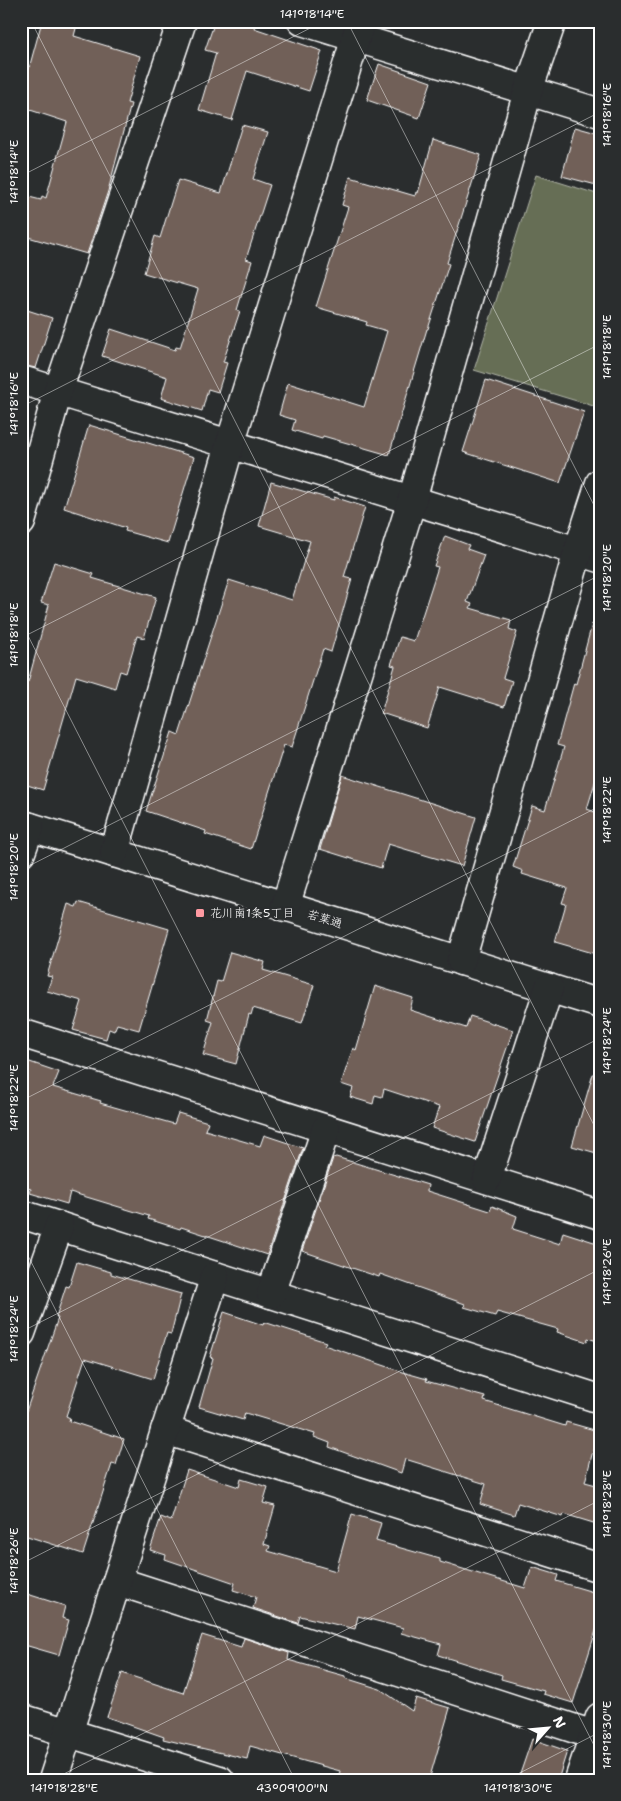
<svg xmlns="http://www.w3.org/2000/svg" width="621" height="1801" font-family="'Shantell Sans','Klee One',sans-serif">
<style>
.green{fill:#666e54;stroke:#b2b6aa}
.building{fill:#716058;stroke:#fff}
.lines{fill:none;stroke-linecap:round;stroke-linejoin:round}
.minor-casing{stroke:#fff;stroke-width:31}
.minor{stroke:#2a2d2e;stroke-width:28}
.ticks{fill:none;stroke:#fff;stroke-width:1;stroke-opacity:0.45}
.poi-dot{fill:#ff9aa2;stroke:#2a2d2e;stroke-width:2}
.labels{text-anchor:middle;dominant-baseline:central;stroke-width:4.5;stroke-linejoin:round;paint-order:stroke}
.poi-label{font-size:12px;fill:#fff;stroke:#2a2d2e;text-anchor:start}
.street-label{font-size:12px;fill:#fff;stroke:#2a2d2e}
.neatline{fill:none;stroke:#fff;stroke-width:2}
.ticks-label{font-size:12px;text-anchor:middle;fill:#fff}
</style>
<rect width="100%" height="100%" fill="#2a2d2e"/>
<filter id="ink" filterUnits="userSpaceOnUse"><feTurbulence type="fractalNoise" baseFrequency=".02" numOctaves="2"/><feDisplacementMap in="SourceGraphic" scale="10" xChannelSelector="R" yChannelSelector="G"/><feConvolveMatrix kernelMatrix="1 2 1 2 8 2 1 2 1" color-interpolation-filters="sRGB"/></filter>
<g filter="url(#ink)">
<polygon class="green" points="536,175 600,195 600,408 474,370"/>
<g class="building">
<polygon points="42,21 78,21 74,36 140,56 127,103 131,104 108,191 87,254 21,235 21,195 41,200 42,196 46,198 67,122 21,107 21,88 26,71 28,72"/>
<polygon points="215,21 256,21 254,28 322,51 309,91 247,71 232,120 199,110 216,53 205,50"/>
<polygon points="379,64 431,82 419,118 367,100"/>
<polygon points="242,125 268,132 253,179 270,185 246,259 252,261 237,310 240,311 223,362 227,363 218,392 208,389 202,411 161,398 167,377 102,356 111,329 175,350 176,347 180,348 198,289 144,273 155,236 160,238 178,180 221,193"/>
<polygon points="575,127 600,134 600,186 562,176"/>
<polygon points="433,140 481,155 447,263 449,264 428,329 427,329 389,455 323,436 322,439 292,430 295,420 279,415 288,383 364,407 387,331 366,325 367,322 316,307 348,207 342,205 350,177 415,196 416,192 418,193"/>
<polygon points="21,308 52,318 36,368 21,365"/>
<polygon points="486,380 584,412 560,483 463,452"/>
<polygon points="89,425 194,457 168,543 125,531 126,528 64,508"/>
<polygon points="271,482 334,500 334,497 365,507 344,577 352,579 331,652 323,649 292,747 284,745 251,849 205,834 206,831 146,811 172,732 179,735 229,580 292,600 310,541 259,526"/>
<polygon points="445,536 469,545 467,549 484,555 467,602 472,604 470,608 511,620 509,629 517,632 503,678 512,681 504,707 440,687 427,728 381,713 395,666 391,665 400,637 414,641 438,567 434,566"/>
<polygon points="54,562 94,574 92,578 156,597 144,638 137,636 126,673 120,671 115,688 76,676 43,790 21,783 21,699 27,681 28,682 49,605 41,603"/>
<polygon points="592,624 600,625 600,766 587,809 600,814 600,955 555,942 566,904 562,903 567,888 522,874 523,871 513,867 532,806 545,810 564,747 557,745 574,683 576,684"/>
<polygon points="342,775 476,817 462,866 388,844 381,868 320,849"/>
<polygon points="78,902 169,929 139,1030 117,1024 114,1031 109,1029 106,1039 73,1030 82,1001 47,991 52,977 47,976 68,904 76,907"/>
<polygon points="230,952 265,962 263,970 314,985 302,1023 253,1008 251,1015 249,1014 236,1064 203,1055 213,1022 207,1020 217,981 221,982"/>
<polygon points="375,986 413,998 410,1010 466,1028 470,1016 513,1030 475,1142 432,1128 439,1107 384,1089 382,1097 375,1095 373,1104 350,1097 353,1088 341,1084 353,1048 356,1050"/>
<polygon points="21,1059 59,1072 53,1087 101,1101 100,1103 174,1124 178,1113 208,1122 205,1130 260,1146 264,1135 303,1148 267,1255 181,1227 180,1229 148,1219 149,1216 70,1192 67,1204 30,1193 31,1189 21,1186"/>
<polygon points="593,1074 600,1075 600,1154 572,1146"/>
<polygon points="336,1157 428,1185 427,1191 490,1211 492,1206 517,1216 513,1229 560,1244 563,1232 600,1244 600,1342 588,1338 587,1342 557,1332 558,1329 497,1312 495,1316 464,1307 465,1304 380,1274 379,1277 302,1251 333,1158"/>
<polygon points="77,1262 111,1272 111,1274 181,1294 171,1334 167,1333 153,1379 85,1358 66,1416 70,1418 69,1421 124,1439 116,1465 112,1464 83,1554 21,1534 21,1426 58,1318 56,1317 66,1286 69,1287"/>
<polygon points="224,1312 263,1325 264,1322 326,1342 324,1345 406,1373 427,1379 426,1381 485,1397 484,1401 565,1426 566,1422 598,1431 585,1482 600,1486 600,1525 564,1514 563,1517 518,1503 514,1515 480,1504 486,1484 405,1459 401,1473 329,1447 330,1443 314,1437 315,1434 245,1413 243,1420 199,1407 213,1358 210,1357"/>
<polygon points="187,1470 239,1487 241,1479 268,1487 263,1503 275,1506 264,1544 270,1546 268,1551 336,1571 352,1514 381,1523 376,1541 440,1559 440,1562 525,1588 532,1567 558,1575 556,1581 600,1594 600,1618 573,1703 543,1694 544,1691 501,1679 502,1675 438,1655 441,1644 401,1633 403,1628 358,1616 355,1629 300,1616 298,1623 253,1608 256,1597 233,1590 235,1583 165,1559 166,1555 150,1550 161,1517 171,1521"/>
<polygon points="21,1592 65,1606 62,1618 69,1620 59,1655 21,1644"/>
<polygon points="202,1635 241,1647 244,1638 289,1653 288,1660 345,1676 345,1678 380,1689 412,1711 416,1698 450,1708 429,1780 338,1780 340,1771 250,1746 247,1759 163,1739 164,1737 107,1717 122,1673 183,1693"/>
<polygon points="532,1739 567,1751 558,1780 518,1780"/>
</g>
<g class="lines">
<g class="minor-casing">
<g id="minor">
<polyline points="302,21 600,113"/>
<polyline points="21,380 600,558"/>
<polyline points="21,522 58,391 182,21"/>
<polyline points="21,824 600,1004"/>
<polyline points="21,852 30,827"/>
<polyline points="114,853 230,444 361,21"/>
<polyline points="285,907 412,500 528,91 552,21"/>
<polyline points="461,961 578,551 600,483"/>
<polyline points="21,1033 600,1215"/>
<polyline points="487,1179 549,988"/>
<polyline points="21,1214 600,1399"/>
<polyline points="271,1294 326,1129"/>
<polyline points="21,1333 59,1226"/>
<polyline points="165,1430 600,1568"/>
<polyline points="117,1581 594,1735"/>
<polyline points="21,1718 220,1780"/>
<polyline points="53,1780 215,1276"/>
<polyline points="579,1780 600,1717"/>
</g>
</g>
<use href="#minor" class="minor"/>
</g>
</g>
<path class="ticks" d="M31,21L600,1137M347,21L600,517M21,176L324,21M21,407L600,112M21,622L600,1757M21,638L600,344M21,870L600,575M21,1101L600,806M21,1242L295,1780M21,1332L600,1038M21,1564L600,1269M52,1780L600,1500M506,1780L600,1732"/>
<rect class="poi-dot" x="195" y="908" width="10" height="10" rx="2.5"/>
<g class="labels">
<g class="poi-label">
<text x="210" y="913">花川南1条5丁目</text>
</g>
<g class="street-label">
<text transform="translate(325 919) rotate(17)">若葉通</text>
</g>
</g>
<rect width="621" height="1801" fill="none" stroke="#2a2d2e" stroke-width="55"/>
<g transform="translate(548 1728) rotate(63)" stroke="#2a2d2e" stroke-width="4" paint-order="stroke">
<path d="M0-4L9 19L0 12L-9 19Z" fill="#ffffff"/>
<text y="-8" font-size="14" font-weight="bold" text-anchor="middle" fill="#ffffff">N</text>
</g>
<rect x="28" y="28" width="566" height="1746" class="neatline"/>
<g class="ticks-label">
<text x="312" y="18">141°18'14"E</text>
<text transform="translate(607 115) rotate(-90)" y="4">141°18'16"E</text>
<text transform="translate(14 172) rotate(-90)" y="4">141°18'14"E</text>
<text transform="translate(607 347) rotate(-90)" y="4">141°18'18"E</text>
<text transform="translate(14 404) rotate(-90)" y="4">141°18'16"E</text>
<text transform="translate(607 578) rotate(-90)" y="4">141°18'20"E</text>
<text transform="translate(14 635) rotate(-90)" y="4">141°18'18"E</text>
<text transform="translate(607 810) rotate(-90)" y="4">141°18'22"E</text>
<text transform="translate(14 867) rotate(-90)" y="4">141°18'20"E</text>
<text transform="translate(607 1041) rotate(-90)" y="4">141°18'24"E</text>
<text transform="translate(14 1098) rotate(-90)" y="4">141°18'22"E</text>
<text transform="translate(607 1272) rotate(-90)" y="4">141°18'26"E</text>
<text transform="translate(14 1329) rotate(-90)" y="4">141°18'24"E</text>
<text transform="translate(607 1504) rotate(-90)" y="4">141°18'28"E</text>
<text transform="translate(14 1561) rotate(-90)" y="4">141°18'26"E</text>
<text transform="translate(607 1735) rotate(-90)" y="4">141°18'30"E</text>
<text x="64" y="1792">141°18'28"E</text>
<text x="292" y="1792">43°09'00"N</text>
<text x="518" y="1792">141°18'30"E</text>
</g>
</svg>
